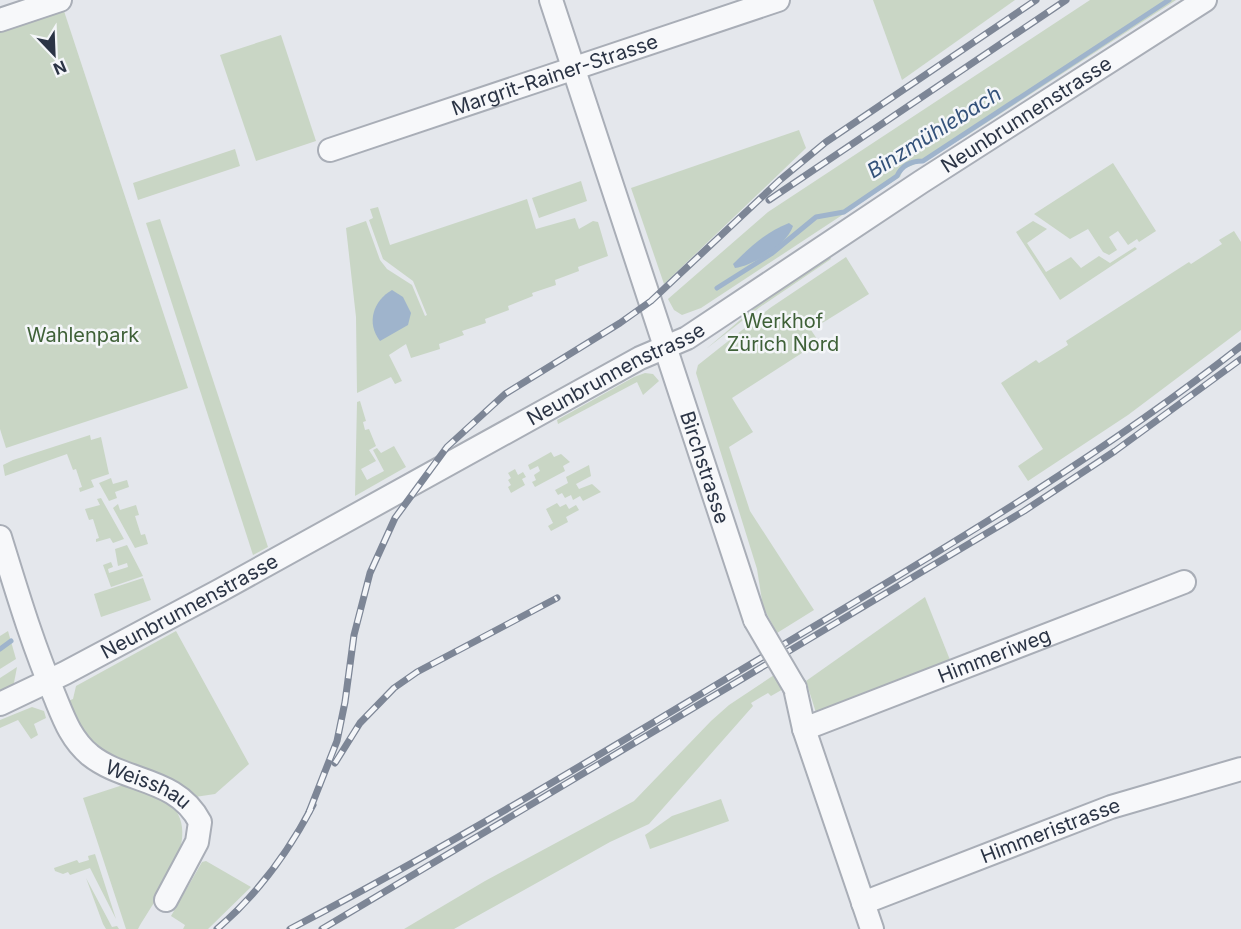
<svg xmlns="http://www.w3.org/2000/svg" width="1241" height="929" font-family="Inter,sans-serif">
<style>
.green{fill:#c9d6c5}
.water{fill:#9fb4cc}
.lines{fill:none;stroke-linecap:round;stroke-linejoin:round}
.stream{stroke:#9fb4cc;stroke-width:5}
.minor-casing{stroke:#a9aeb7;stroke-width:26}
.minor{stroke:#f7f8fa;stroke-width:22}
.rail-casing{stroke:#7d8696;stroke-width:7}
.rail{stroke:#f4f6f9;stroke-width:4.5;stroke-dasharray:14;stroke-linecap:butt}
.minor-bridge-casing{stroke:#a9aeb7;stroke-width:26;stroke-linecap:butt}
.minor-bridge{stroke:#f7f8fa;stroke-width:22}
.labels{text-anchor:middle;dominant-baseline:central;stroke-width:5;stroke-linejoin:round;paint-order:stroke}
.street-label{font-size:20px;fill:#2b3445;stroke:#f4f6f9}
.park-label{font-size:20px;fill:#3f6138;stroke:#f4f6f9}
.water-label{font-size:21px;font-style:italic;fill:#34527a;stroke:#f4f6f9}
</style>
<rect width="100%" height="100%" fill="#e4e7ec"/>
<g class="green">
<polygon points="873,0 1015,0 902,80"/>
<polygon points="1090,0 1176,0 966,136 923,161 903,169 900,177 701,308 682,315 674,310 668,299 768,212"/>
<polygon points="64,11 188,388 6,448 0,429 0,32"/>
<polygon points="281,35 316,141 256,161 220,55"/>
<polygon points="799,130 806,148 664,284 631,188"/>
<polygon points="235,149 240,166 138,200 133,183"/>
<polygon points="1113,163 1156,231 1139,242 1137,239 1128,245 1118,231 1109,237 1117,250 1109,255 1103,252 1088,229 1070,239 1034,214"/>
<polygon points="581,181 587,201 539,218 532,198"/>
<polygon points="527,199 536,229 575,218 579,229 593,221 598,222 608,256 578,267 579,271 555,280 556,285 532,293 533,296 508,306 509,310 485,319 486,323 462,331 464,335 439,344 440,349 411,358 406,344 389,355 402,381 395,384 391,377 357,393 356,317 346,228 366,221 380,260 387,269 412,285 425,316 427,315 413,281 383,259 369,220 373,218 370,209 378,207 390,245"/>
<polygon points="160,219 268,547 253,555 146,223"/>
<polygon points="1033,221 1047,229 1027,243 1046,272 1071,257 1081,268 1099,256 1110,263 1135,247 1137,249 1060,300 1016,232"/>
<polygon points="1234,231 1241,242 1241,330 1128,415 1028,481 1018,466 1043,449 1001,383 1036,360 1039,363 1068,345 1066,341 1189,262 1191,264 1222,244 1219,240"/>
<polygon points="829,256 831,259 760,307 706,349 759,304"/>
<polygon points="846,257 869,294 811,330 819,342 732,398 753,432 729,447 750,511 814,610 777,633 763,607 757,569 696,373 698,365 770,308"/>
<polygon points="645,373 653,374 659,381 643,395 637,382 558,424 557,420 634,377"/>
<polygon points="360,401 366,421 363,422 365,430 369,429 376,446 369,450 376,461 361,469 367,480 384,471 373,450 377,448 381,453 394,446 406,467 355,496 357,402"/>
<polygon points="90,435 91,440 101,437 109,474 91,480 94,487 80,492 79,488 82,487 76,469 73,470 67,454 5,476 3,465 13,460"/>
<polygon points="551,452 554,457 561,454 570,462 563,466 565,471 535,487 532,482 536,480 534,475 540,471 538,466 530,470 528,465"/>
<polygon points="589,465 591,476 576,484 579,489 592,484 601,492 583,501 580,496 573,500 571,495 565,498 562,493 558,495 555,490 568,483 566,477"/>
<polygon points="515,469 518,475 523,472 526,477 522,479 525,485 511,493 508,487 511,485 508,480 511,478 508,473"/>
<polygon points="111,478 113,484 127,480 129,487 115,492 117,498 109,501 99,483"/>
<polygon points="101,498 124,539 113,543 110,538 96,542 96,539 99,538 93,519 89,520 85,509 100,505 97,499"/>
<polygon points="557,503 560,507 566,504 569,509 576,505 579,510 566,517 568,522 551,531 548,526 553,523 546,509"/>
<polygon points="118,504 120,510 136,505 139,515 135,516 141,535 145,534 148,544 135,548 113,508"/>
<polygon points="127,545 143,576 111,587 103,565 111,562 113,567 108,569 109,573 128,567 127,563 118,566 115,549"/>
<polygon points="143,578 151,600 101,617 94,594"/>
<polygon points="925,597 952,665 817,716 806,681"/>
<polygon points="8,631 16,659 0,669 0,636"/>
<polygon points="176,631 249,764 215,794 195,797 113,759 88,742 68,701 73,699 76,686"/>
<polygon points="17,667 13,688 0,694 0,678"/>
<polygon points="777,673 785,688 771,696 768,693 751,703 753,706 649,824 610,842 454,929 404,929 485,881 634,801 711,721 729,705"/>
<polygon points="32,707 44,711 46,718 34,724 38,735 31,739 18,720 0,728 0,720"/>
<path d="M129,783C140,788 153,792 163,798C211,830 157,895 138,929H126L83,798Z"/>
<polygon points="721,799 729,821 650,849 645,835 672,816"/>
<polygon points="95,854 116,919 90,868 70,875 68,872 63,874 55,871 54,868 77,860 79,863 89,860 88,856"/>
<polygon points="206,861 251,887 208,929 183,929 185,925 171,916 202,862"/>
<polygon points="86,878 112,927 117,926 119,929 106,929 103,924"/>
</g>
<g class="water">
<path d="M789,223L793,226C787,245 754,265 735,268L733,264C750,247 766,232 789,223Z"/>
<path d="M392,290L403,297L411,313L408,325L380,341C366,323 373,301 392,290Z"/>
</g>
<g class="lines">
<g class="stream">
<path d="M717,288L771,254L816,217L844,212L897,176C902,165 911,161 923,161L1169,0"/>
<polyline points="0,649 11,641"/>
</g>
<g class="minor-casing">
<g id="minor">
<path id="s1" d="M551,0L755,620"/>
<polyline points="0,20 60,0"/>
<path id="s2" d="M330,150L778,0"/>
<path id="s3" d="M0,537C17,592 32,643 55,697C64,719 71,739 90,755C125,783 177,777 200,822L197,842L166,900"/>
<polyline points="795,688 804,729 872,929"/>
<path id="s4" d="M0,704L65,673L219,591L640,358L687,338L921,182L1205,0"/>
<path id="s5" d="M804,729L1184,582"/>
<path id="s6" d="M863,903L1111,807L1241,769"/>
</g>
</g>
<use href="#minor" class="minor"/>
<g class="rail-casing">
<g id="rail">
<polyline points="769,200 1066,0"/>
<polyline points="335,763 360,723 394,688 417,672 557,598"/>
<polyline points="309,812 337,741 345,702 354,635 370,573 395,518 447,447 505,394 620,323 651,301 780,180 826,142 1036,0"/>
<path d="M217,929C257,895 289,851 313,805"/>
<path d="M290,929C453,844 609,749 766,655C928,558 1092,463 1241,346"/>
<polyline points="322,929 1024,511 1115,451 1241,359"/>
</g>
</g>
<use href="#rail" class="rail"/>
<g class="minor-bridge-casing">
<polyline id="minor-bridge" points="755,620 795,688"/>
</g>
<use href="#minor-bridge" class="minor-bridge"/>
</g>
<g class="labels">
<g class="street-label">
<text stroke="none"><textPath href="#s2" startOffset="237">Margrit-Rainer-Strasse</textPath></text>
<text stroke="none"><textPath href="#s4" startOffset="1185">Neunbrunnenstrasse</textPath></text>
<text stroke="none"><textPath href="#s4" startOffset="699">Neunbrunnenstrasse</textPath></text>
<text stroke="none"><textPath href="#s1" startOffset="492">Birchstrasse</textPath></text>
<text stroke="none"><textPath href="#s4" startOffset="213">Neunbrunnenstrasse</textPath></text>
<text stroke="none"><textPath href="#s5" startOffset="204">Himmeriweg</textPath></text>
<text stroke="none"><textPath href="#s3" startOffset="303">Weisshau</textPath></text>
<text stroke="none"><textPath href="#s6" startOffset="201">Himmeristrasse</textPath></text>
</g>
<g class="park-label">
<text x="783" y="321">Werkhof<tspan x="783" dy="23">Zürich Nord</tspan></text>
<text x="83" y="335">Wahlenpark</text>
</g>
<g class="water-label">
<text transform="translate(934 132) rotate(-32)">Binzmühlebach</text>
</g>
</g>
<g transform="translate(54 54) rotate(157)" stroke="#f4f6f9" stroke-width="4.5" paint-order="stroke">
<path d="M0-4.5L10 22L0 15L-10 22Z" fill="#2b3445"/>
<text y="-9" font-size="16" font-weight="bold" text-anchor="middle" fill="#2b3445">N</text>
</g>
</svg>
